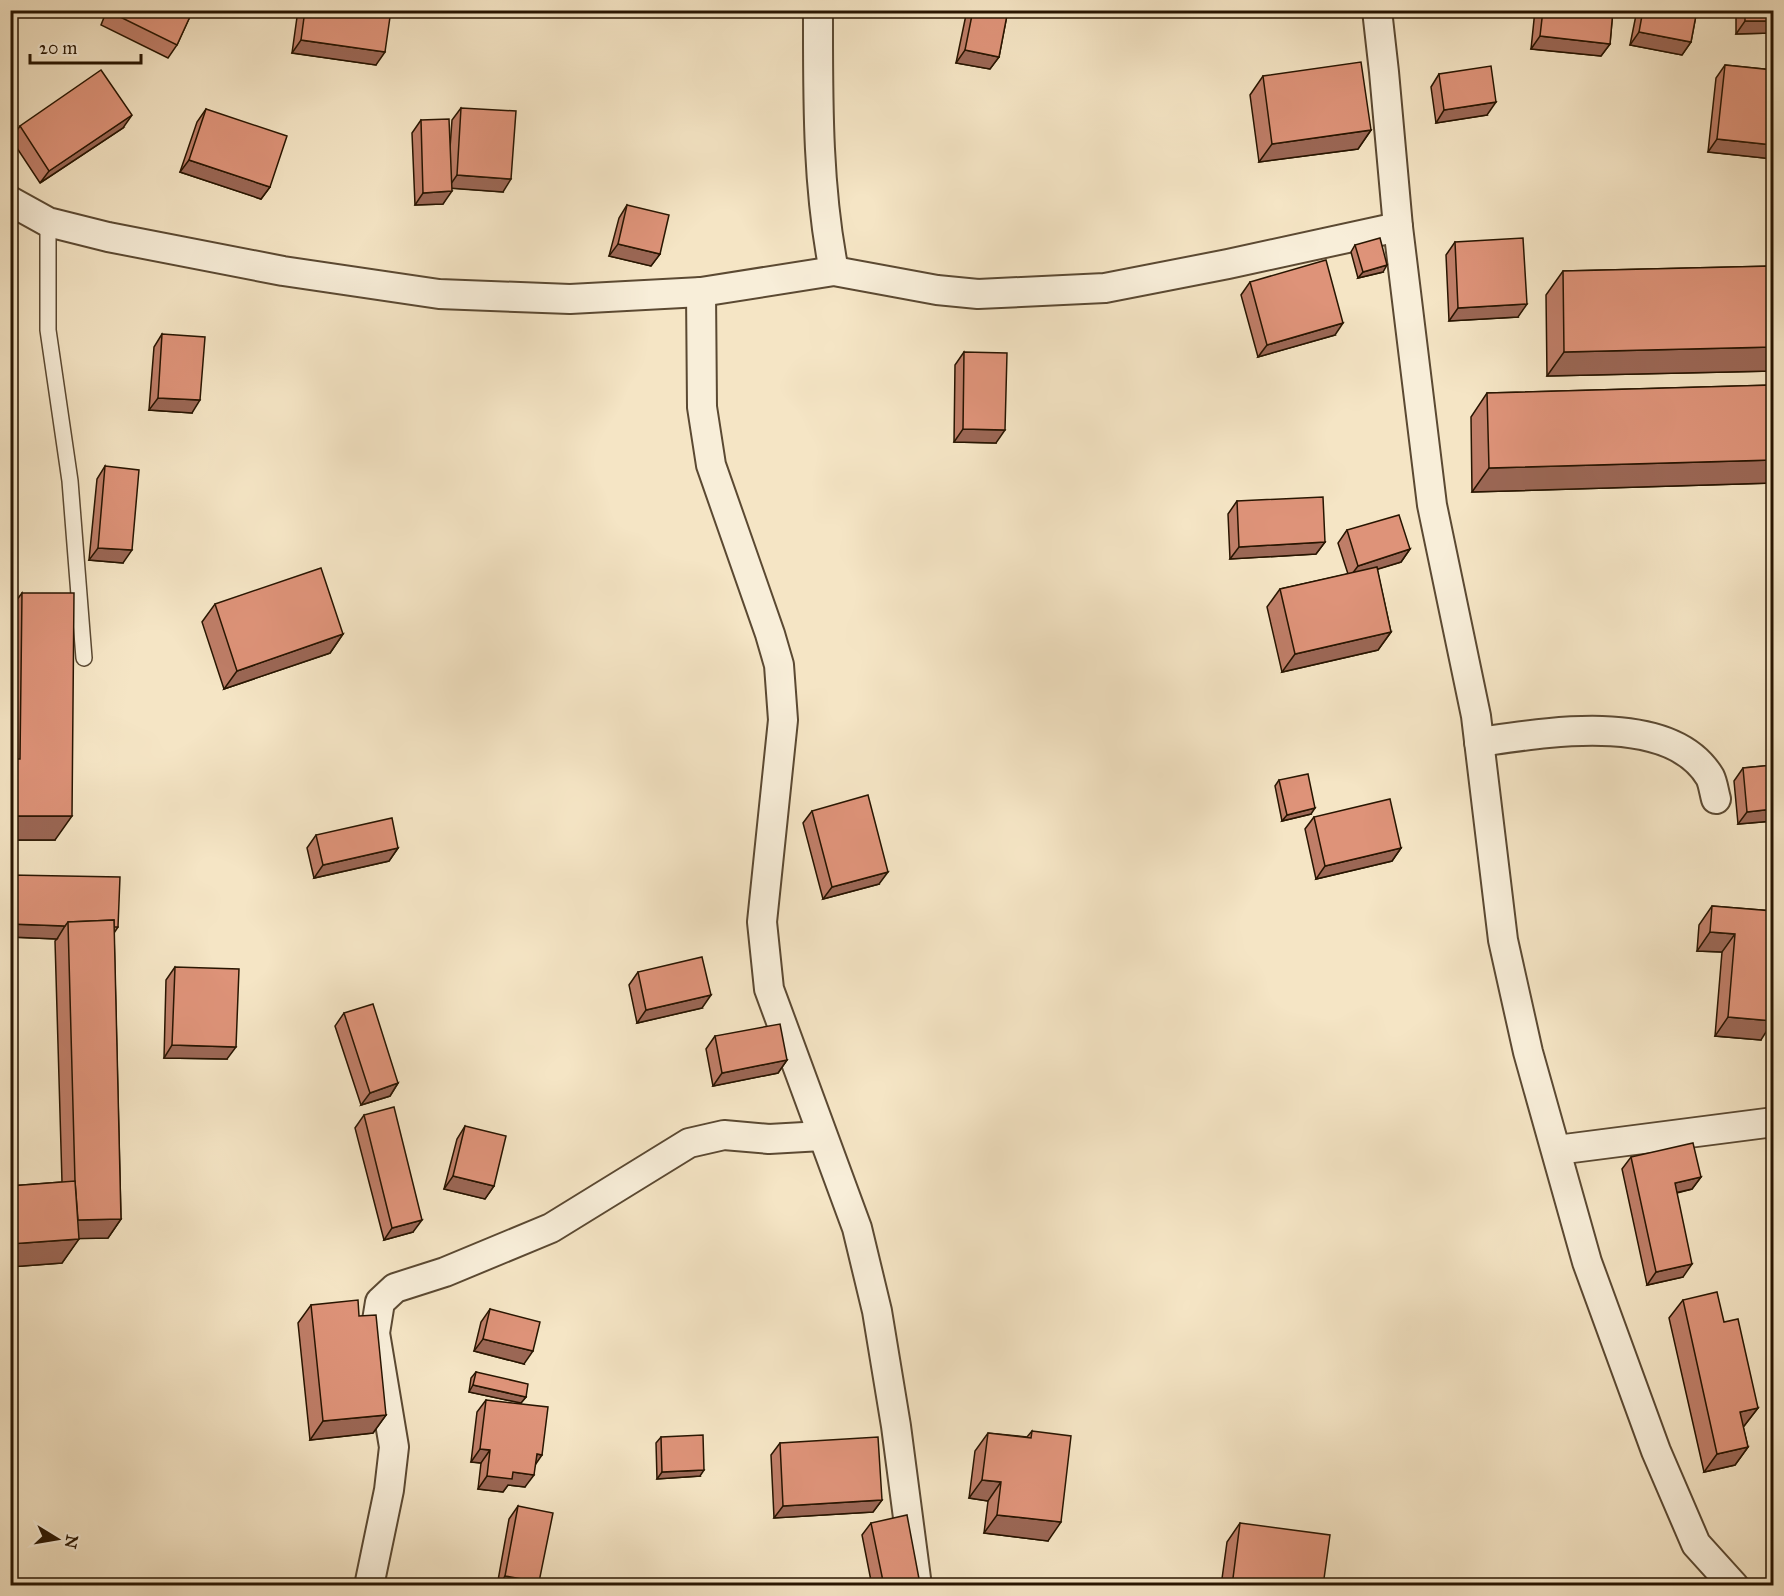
<svg xmlns="http://www.w3.org/2000/svg" width="1784" height="1596" font-family="'IM FELL Great Primer',serif">
<style>
.lines{fill:none;stroke-linecap:round;stroke-linejoin:round}
.service-casing{stroke:#5b4932;stroke-width:18}
.minor-casing{stroke:#5b4932;stroke-width:32}
.service{stroke:#f8eed9;stroke-width:15}
.minor{stroke:#f8eed9;stroke-width:28}
.wall{fill:#bf7e68;stroke:#281501;stroke-width:1.5}
.shaded-wall{fill:#9b6755;stroke:#281501;stroke-width:1.5}
.building{fill:#de9379;stroke:#281501;stroke-width:1.5}
</style>
<rect width="100%" height="100%" fill="#f5e5c5"/>
<filter id="stains"><feTurbulence type="fractalNoise" baseFrequency=".00333" numOctaves="4"/><feColorMatrix values="0 0 0 0 .2 0 0 0 0 .09 0 0 0 0 .02 0 0 0 .5 -.17"/></filter>
<radialGradient id="worn" r=".72"><stop offset=".6" stop-color="#630" stop-opacity="0"/><stop offset="1" stop-color="#630" stop-opacity=".3"/></radialGradient>
<g class="lines">
<g class="service-casing">
<polyline id="service" points="48,222 48,330 70,481 84,658"/>
</g>
<g class="minor-casing">
<g id="minor">
<path d="M818,10C818,97 817,186 834,271"/>
<polyline points="1377,10 1384,72 1398,227 1432,505 1476,716 1503,940 1528,1052 1587,1262 1656,1451 1696,1544 1734,1586"/>
<polyline points="10,201 48,222 108,237 283,271 439,294 570,299 701,292 834,271 937,290 978,294 1105,288 1228,264 1398,227"/>
<polyline points="701,292 702,407 711,465 770,634 779,665 783,720 762,922 769,989 857,1228 877,1311 896,1426 917,1586"/>
<path d="M1479,742C1543,733 1670,710 1710,777C1713,783 1714,792 1716,799"/>
<polyline points="1557,1150 1774,1122"/>
<polyline points="369,1586 389,1490 394,1447 375,1333 380,1302 395,1288 445,1272 551,1228 689,1143 724,1135 769,1139 822,1136"/>
</g>
</g>
<use href="#service" class="service"/>
<use href="#minor" class="minor"/>
</g>
<g class="wall">
<polygon points="107,10 193,10 177,45 168,58 101,25"/>
<polygon points="298,10 391,10 376,65 292,53"/>
<polygon points="967,10 1008,10 999,57 990,69 956,63"/>
<polygon points="1535,10 1613,10 1610,44 1601,56 1531,49"/>
<polygon points="1637,10 1697,10 1691,42 1682,55 1630,45"/>
<polygon points="1736,10 1773,10 1772,33 1736,34"/>
<polygon points="1725,65 1773,70 1773,159 1708,152 1716,78"/>
<polygon points="1439,74 1487,115 1436,123 1431,87"/>
<polygon points="1263,76 1371,130 1358,149 1259,162 1250,95"/>
<polygon points="461,108 503,192 452,188 443,204 415,205 412,133 421,120 450,148 452,120"/>
<polygon points="206,109 270,187 261,199 180,172 197,122"/>
<polygon points="20,126 123,128 40,183 11,139"/>
<polygon points="627,205 660,254 651,266 609,256 619,218"/>
<polygon points="1455,242 1518,317 1449,321 1446,255"/>
<polygon points="1355,245 1383,272 1358,278 1351,252"/>
<polygon points="1773,266 1773,371 1547,376 1546,295 1563,271"/>
<polygon points="1250,282 1335,335 1258,357 1241,295"/>
<polygon points="162,334 192,413 149,410 154,347"/>
<polygon points="964,352 996,443 954,442 955,365"/>
<polygon points="1773,385 1773,483 1472,492 1471,417 1487,393"/>
<polygon points="105,466 123,563 89,560 97,479"/>
<polygon points="1237,501 1325,542 1316,554 1230,559 1228,514"/>
<polygon points="1347,530 1410,549 1401,562 1377,569 1391,632 1378,650 1282,672 1267,607 1280,589 1348,574 1338,543"/>
<polygon points="22,593 55,840 10,840 10,609"/>
<polygon points="215,604 343,634 330,653 224,689 202,622"/>
<polygon points="1773,765 1773,821 1738,824 1734,781 1743,768"/>
<polygon points="1279,780 1311,814 1282,821 1275,786"/>
<polygon points="812,811 879,884 823,899 803,823"/>
<polygon points="1314,817 1401,848 1392,861 1316,879 1305,829"/>
<polygon points="316,835 398,848 389,861 314,878 307,848"/>
<polygon points="10,875 118,927 114,933 121,1219 108,1238 79,1238 62,1263 10,1267 10,1186 62,1182 55,941 57,939 10,937"/>
<polygon points="1712,906 1773,911 1761,1040 1715,1036 1722,952 1697,951 1699,925"/>
<polygon points="175,967 227,1059 164,1058 166,980"/>
<polygon points="638,972 702,1008 637,1023 629,985"/>
<polygon points="344,1013 398,1083 390,1096 361,1105 335,1026"/>
<polygon points="1773,1026 1773,1043 1772,1043"/>
<polygon points="715,1036 787,1060 778,1073 713,1086 706,1049"/>
<polygon points="364,1115 413,1232 384,1240 355,1128"/>
<polygon points="465,1126 494,1186 485,1199 444,1189 457,1139"/>
<polygon points="1631,1157 1701,1177 1692,1189 1677,1193 1683,1277 1647,1285 1622,1169"/>
<polygon points="1683,1300 1724,1322 1758,1408 1744,1426 1743,1427 1748,1447 1735,1465 1704,1472 1669,1318"/>
<polygon points="311,1305 386,1415 373,1433 310,1440 298,1323"/>
<polygon points="490,1309 524,1364 474,1351 481,1322"/>
<polygon points="476,1372 526,1397 521,1403 469,1392 471,1378"/>
<polygon points="486,1400 535,1465 525,1487 508,1485 503,1492 478,1489 481,1463 471,1462 477,1412"/>
<polygon points="1032,1431 1048,1541 984,1533 988,1501 969,1498 975,1451 988,1433 1027,1437"/>
<polygon points="661,1437 700,1476 657,1479 656,1443"/>
<polygon points="780,1443 882,1500 873,1512 774,1518 771,1455"/>
<polygon points="518,1506 539,1582 537,1586 497,1586 509,1519"/>
<polygon points="871,1523 919,1586 872,1586 862,1535"/>
<polygon points="1240,1523 1323,1586 1221,1586 1227,1542"/>
</g>
<g class="shaded-wall">
<polygon points="1745,21 1773,21 1773,32 1772,33 1736,34"/>
<polygon points="1639,32 1691,42 1682,55 1630,45"/>
<polygon points="1540,36 1610,44 1601,56 1531,49"/>
<polygon points="301,40 385,52 376,65 292,53"/>
<polygon points="965,50 999,57 990,69 956,63"/>
<polygon points="1496,102 1487,115 1436,123 1444,110"/>
<polygon points="132,115 123,128 40,183 49,171"/>
<polygon points="1371,130 1358,149 1259,162 1272,144"/>
<polygon points="1717,139 1773,145 1773,159 1708,152"/>
<polygon points="189,160 270,187 261,199 180,172"/>
<polygon points="457,175 511,179 503,192 448,188"/>
<polygon points="452,191 443,204 415,205 423,193"/>
<polygon points="618,244 660,254 651,266 609,256"/>
<polygon points="1387,265 1383,272 1358,278 1363,272"/>
<polygon points="1527,304 1518,317 1449,321 1458,308"/>
<polygon points="1343,323 1335,335 1258,357 1267,345"/>
<polygon points="1773,347 1773,371 1547,376 1564,352"/>
<polygon points="158,398 200,400 192,413 149,410"/>
<polygon points="963,429 1005,430 996,443 954,442"/>
<polygon points="1773,460 1773,483 1472,492 1489,468"/>
<polygon points="1325,542 1316,554 1230,559 1239,547"/>
<polygon points="98,548 132,550 123,563 89,560"/>
<polygon points="1410,549 1401,562 1349,578 1358,566"/>
<polygon points="1391,632 1378,650 1282,672 1295,654"/>
<polygon points="343,634 330,653 224,689 237,671"/>
<polygon points="1315,808 1311,814 1282,821 1287,815"/>
<polygon points="1773,809 1773,821 1738,824 1747,812"/>
<polygon points="10,816 72,816 55,840 10,840"/>
<polygon points="398,848 389,861 314,878 323,865"/>
<polygon points="1401,848 1392,861 1316,879 1325,866"/>
<polygon points="888,872 879,884 823,899 832,887"/>
<polygon points="10,924 65,926 57,939 10,937"/>
<polygon points="1710,932 1735,934 1722,952 1697,951"/>
<polygon points="711,995 702,1008 637,1023 646,1010"/>
<polygon points="1728,1017 1773,1021 1761,1040 1715,1036"/>
<polygon points="172,1045 236,1047 227,1059 164,1058"/>
<polygon points="787,1060 778,1073 713,1086 722,1073"/>
<polygon points="398,1083 390,1096 361,1105 370,1093"/>
<polygon points="453,1176 494,1186 485,1199 444,1189"/>
<polygon points="1701,1177 1692,1189 1666,1195 1675,1183"/>
<polygon points="121,1219 108,1238 63,1239 76,1220"/>
<polygon points="422,1220 413,1232 384,1240 392,1228"/>
<polygon points="79,1239 62,1263 10,1267 10,1244"/>
<polygon points="1692,1264 1683,1277 1647,1285 1656,1272"/>
<polygon points="483,1339 533,1351 524,1364 474,1351"/>
<polygon points="473,1385 526,1397 521,1403 469,1392"/>
<polygon points="1758,1408 1744,1426 1727,1431 1740,1412"/>
<polygon points="386,1415 373,1433 310,1440 323,1421"/>
<polygon points="1748,1447 1735,1465 1704,1472 1717,1454"/>
<polygon points="480,1449 490,1450 481,1463 471,1462"/>
<polygon points="537,1454 542,1455 533,1468"/>
<polygon points="704,1470 700,1476 657,1479 662,1472"/>
<polygon points="513,1472 534,1475 525,1487 508,1485 503,1492 478,1489 487,1476"/>
<polygon points="982,1480 1001,1482 988,1501 969,1498"/>
<polygon points="882,1500 873,1512 774,1518 783,1506"/>
<polygon points="997,1515 1061,1522 1048,1541 984,1533"/>
<polygon points="505,1576 539,1582 537,1586 498,1586"/>
</g>
<g class="building">
<polygon points="110,10 193,10 177,45 110,12"/>
<polygon points="305,10 391,10 385,52 301,40"/>
<polygon points="973,10 1008,10 999,57 965,50"/>
<polygon points="1543,10 1613,10 1610,44 1540,36"/>
<polygon points="1643,10 1697,10 1691,42 1639,32"/>
<rect x="1745" y="10" width="28" height="11"/>
<polygon points="1361,62 1371,130 1272,144 1263,76"/>
<polygon points="1725,65 1773,70 1773,145 1717,139"/>
<polygon points="1491,66 1496,102 1444,110 1439,74"/>
<polygon points="101,70 132,115 49,171 20,126"/>
<polygon points="461,108 516,111 511,179 457,175"/>
<polygon points="206,109 287,136 270,187 189,160"/>
<polygon points="449,119 452,191 423,193 421,120"/>
<polygon points="627,205 669,215 660,254 618,244"/>
<polygon points="1380,238 1387,265 1363,272 1355,245"/>
<polygon points="1523,238 1527,304 1458,308 1455,242"/>
<polygon points="1326,260 1343,323 1267,345 1250,282"/>
<polygon points="1773,266 1773,347 1564,352 1563,271"/>
<polygon points="162,334 205,337 200,400 158,398"/>
<polygon points="964,352 1007,353 1005,430 963,429"/>
<polygon points="1773,385 1773,460 1489,468 1487,393"/>
<polygon points="105,466 139,470 132,550 98,548"/>
<polygon points="1323,497 1325,542 1239,547 1237,501"/>
<polygon points="1399,515 1410,549 1358,566 1347,530"/>
<polygon points="1377,567 1391,632 1295,654 1280,589"/>
<polygon points="321,568 343,634 237,671 215,604"/>
<polygon points="22,593 74,593 72,816 10,816 10,759 20,759"/>
<polygon points="1773,765 1773,809 1747,812 1743,768"/>
<polygon points="1308,774 1315,808 1287,815 1279,780"/>
<polygon points="868,795 888,872 832,887 812,811"/>
<polygon points="1390,799 1401,848 1325,866 1314,817"/>
<polygon points="392,818 398,848 323,865 316,835"/>
<polygon points="10,875 120,877 118,927 114,927 114,920 68,922 65,926 10,924"/>
<polygon points="1712,906 1773,911 1773,1021 1728,1017 1735,934 1710,932"/>
<polygon points="114,920 121,1219 78,1220 75,1181 68,922"/>
<polygon points="702,957 711,995 646,1010 638,972"/>
<polygon points="175,967 239,969 236,1047 172,1045"/>
<polygon points="373,1004 398,1083 370,1093 344,1013"/>
<polygon points="780,1024 787,1060 722,1073 715,1036"/>
<polygon points="394,1107 422,1220 392,1228 364,1115"/>
<polygon points="465,1126 506,1136 494,1186 453,1176"/>
<polygon points="1693,1143 1701,1177 1675,1183 1692,1264 1656,1272 1631,1157"/>
<polygon points="75,1181 79,1239 10,1244 10,1186"/>
<polygon points="1717,1292 1724,1322 1738,1319 1758,1408 1740,1412 1748,1447 1717,1454 1683,1300"/>
<polygon points="358,1300 359,1316 376,1315 386,1415 323,1421 311,1305"/>
<polygon points="490,1309 540,1322 533,1351 483,1339"/>
<polygon points="476,1372 528,1384 526,1397 473,1385"/>
<polygon points="486,1400 548,1407 542,1455 537,1454 534,1475 513,1472 512,1479 487,1476 490,1450 480,1449"/>
<polygon points="1032,1431 1071,1436 1061,1522 997,1515 1001,1482 982,1480 988,1433 1031,1438"/>
<polygon points="703,1435 704,1470 662,1472 661,1437"/>
<polygon points="878,1437 882,1500 783,1506 780,1443"/>
<polygon points="518,1506 553,1513 539,1582 505,1576"/>
<polygon points="907,1515 920,1584 911,1586 884,1586 871,1523"/>
<polygon points="1240,1523 1330,1535 1323,1586 1232,1586"/>
</g>
<rect width="1784" height="1596" fill="none" stroke="#f5e5c5" stroke-width="36"/>
<rect x="12" y="12" width="1760" height="1572" fill="none" stroke="#281501" stroke-width="3"/>
<rect x="18" y="18" width="1748" height="1560" fill="none" stroke="#281501" stroke-width="1.5"/>
<g transform="translate(57 1539) rotate(101)" stroke="#f8eed9" stroke-width="4.5" paint-order="stroke">
<path d="M0-4.5L10 22L0 15L-10 22Z" fill="#281501"/>
<text y="-9" font-size="16" font-weight="bold" text-anchor="middle" fill="#281501">N</text>
</g>
<path d="M30 54v9h111v-9" fill="none" stroke="#281501" stroke-width="3"/>
<text x="39" y="54" font-size="18" fill="#281501" stroke="#f8eed9" stroke-width="4.5" paint-order="stroke">20 m</text>
<rect width="100%" height="100%" filter="url(#stains)"/>
<rect width="100%" height="100%" fill="url(#worn)"/>
</svg>
